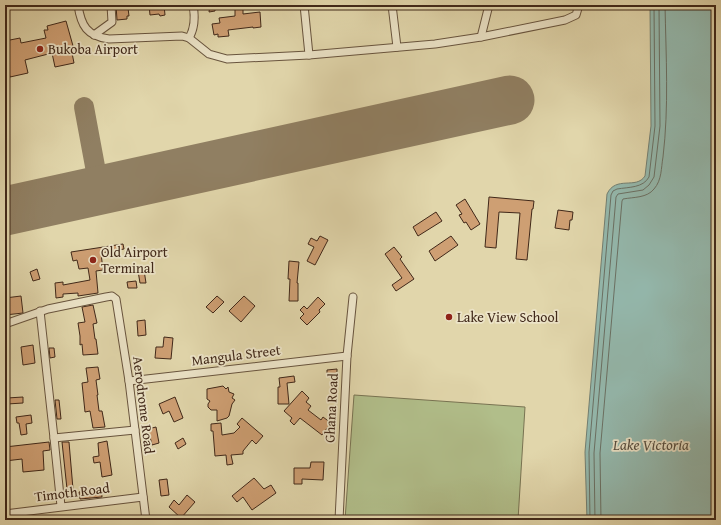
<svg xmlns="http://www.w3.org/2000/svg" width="721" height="525" font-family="'Gentium Book Plus',serif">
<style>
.green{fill:#b1be8a;stroke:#787352}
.water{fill:#94b9ae;stroke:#727f72}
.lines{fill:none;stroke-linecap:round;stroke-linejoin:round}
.shore{stroke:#6a7064;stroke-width:1}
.taxiway{stroke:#907f62;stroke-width:20}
.runway{stroke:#907f62;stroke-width:49}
.building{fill:#ce9f73;stroke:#402819}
.minor-casing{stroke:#68543e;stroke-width:9}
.minor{stroke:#ece4c8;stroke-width:7}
.poi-dot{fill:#8f2418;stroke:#ece4c8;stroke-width:1.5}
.labels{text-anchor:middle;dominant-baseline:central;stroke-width:3.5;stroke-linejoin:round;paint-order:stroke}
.poi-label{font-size:14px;fill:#402819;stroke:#ece4c8;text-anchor:start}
.street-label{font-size:14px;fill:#402819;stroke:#ece4c8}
.water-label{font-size:15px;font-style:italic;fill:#554c3e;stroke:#ece4c8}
</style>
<rect width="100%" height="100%" fill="#e1d6ab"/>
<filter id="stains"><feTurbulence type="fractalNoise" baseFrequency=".005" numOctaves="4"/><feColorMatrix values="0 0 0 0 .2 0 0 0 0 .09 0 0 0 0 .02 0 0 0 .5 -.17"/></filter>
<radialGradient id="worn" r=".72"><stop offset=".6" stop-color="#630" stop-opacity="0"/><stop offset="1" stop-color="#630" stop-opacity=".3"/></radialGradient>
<polygon class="green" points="354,395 525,407 518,520 345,520"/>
<path class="water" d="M650,5H716V520H587L585,452L607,194C616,175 636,190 645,176L651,126Z"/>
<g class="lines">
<g class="shore">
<path d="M590,520L589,452L611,195L613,191L617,189C629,187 643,188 649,177L655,126L654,5"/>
<polyline points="595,520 594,453 616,197 618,194 643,190 649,185 654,177 660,126 659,5"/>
<path d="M601,520L600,453L622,201L623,199C634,197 647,198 654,189C662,180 661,168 663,157C669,107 666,56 665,5"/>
</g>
<polyline class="taxiway" points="84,107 97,177"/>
<polyline class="runway" points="5,211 510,100"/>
</g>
<g class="building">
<polygon points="116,5 125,5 125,9 128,8 129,16 127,16 127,19 117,20"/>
<polygon points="149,5 164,5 165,15 160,16 159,14 150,15"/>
<polygon points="210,5 215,5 215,11 209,12"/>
<polygon points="235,5 243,5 243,14 260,12 261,27 253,28 253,27 228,30 229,36 218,37 218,34 214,35 212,24 220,23 219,18 235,16"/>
<polygon points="66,21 75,53 72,53 74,63 55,67 52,53 25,60 28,73 10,77 5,54 5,41 20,38 21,43 46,38 44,30 48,30 47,26"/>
<polygon points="489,197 534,201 533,209 532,209 527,260 516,259 520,213 499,212 496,248 485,247"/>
<polygon points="465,199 480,224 471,230 466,222 464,223 459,215 462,214 456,205"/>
<polygon points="558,210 573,212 572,220 570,220 569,230 555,228"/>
<polygon points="436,212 442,221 418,236 413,227"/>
<polygon points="320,236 328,240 315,265 307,261 314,247 308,244 311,238 317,241"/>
<polygon points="451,236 458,245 435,261 429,251"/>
<polygon points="123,244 124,249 101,253 103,270 96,271 98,293 78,296 78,293 63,294 63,297 56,298 55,283 63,282 63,285 90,280 88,268 79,269 77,260 73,261 71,252"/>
<polygon points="394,247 402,257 400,259 414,279 396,291 392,285 402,278 385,254"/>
<polygon points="289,261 299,262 297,283 298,283 298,301 289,301 290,279 288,279"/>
<polygon points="37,269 40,279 33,281 30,272"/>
<polygon points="144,270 146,283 140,283 138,271"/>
<polygon points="136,281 137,288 128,288 127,282"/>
<polygon points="21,296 23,313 5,315 5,298"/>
<polygon points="217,296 224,302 213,313 206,307"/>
<polygon points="244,296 255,306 241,322 229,311"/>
<polygon points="318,297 325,304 319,310 320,312 307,325 300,318 304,314 300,310 304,306 307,309"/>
<polygon points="93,305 97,323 93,324 95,339 96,339 98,354 83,355 82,344 80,345 80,336 78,323 85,322 82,307"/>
<polygon points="145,320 146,335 138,336 137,321"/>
<polygon points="164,337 173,338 171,359 155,358 156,347 163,347"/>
<polygon points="33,345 35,363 23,365 21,347"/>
<polygon points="49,348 54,348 55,357 50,358"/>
<polygon points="98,367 100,379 96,380 98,395 97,395 99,411 102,411 105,427 93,428 90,411 85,412 82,383 88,382 86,368"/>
<polygon points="337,369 337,376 327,377 327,370"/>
<polygon points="294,376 295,382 287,383 289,404 278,404 278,387 280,387 279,378"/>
<polygon points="223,386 226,389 228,387 229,392 234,394 232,398 235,400 232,404 229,416 227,418 217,421 217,410 211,410 208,407 208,404 210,401 207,399 207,389"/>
<polygon points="302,391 309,398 306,402 311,406 308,410 321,420 323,417 331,423 322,435 300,418 294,425 290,421 292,418 284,411"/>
<polygon points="23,397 23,403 7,404 7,398"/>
<polygon points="175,397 183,418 174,422 169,411 163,414 159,404"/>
<polygon points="55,400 59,400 61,419 57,419"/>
<polygon points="31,415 32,423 26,424 27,434 21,435 19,423 17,423 16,417"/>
<polygon points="242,418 263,436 256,444 252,440 243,451 243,454 231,455 233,464 227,465 226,455 215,456 213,431 211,431 211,424 221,423 222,435 234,433 240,427 237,424"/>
<polygon points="156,427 159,443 152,445 148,429"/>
<polygon points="183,438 186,444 178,449 175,443"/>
<polygon points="107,441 112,475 102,477 100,462 94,463 93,457 99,456 98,443"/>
<polygon points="49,442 50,450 43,451 44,470 23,472 22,459 5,461 5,447"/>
<polygon points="62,442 69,442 73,489 67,489"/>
<polygon points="311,462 324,462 323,480 302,479 302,484 294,484 294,468 310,468"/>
<polygon points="254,478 264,489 271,485 276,493 252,510 243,497 237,502 232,496"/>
<polygon points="167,479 169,495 161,496 159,480"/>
<polygon points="101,489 102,497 80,499 79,492"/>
<polygon points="187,495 195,502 181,518 169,507 174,500 179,505"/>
</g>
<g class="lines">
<g class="minor-casing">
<g id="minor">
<path d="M78,5C81,26 87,36 109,39L182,36L189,38L209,54L227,59L309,55L435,44L481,37L565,20L576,15L579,5"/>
<polyline points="304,5 309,55"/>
<polyline points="392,5 397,47"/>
<polyline points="94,35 112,22 111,5"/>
<polyline points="481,37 489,5"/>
<path d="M189,38C195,28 195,16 193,5"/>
<polyline points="40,311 54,438 61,506"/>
<polyline points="5,324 48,309 106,297 112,296 116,299 129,381 146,520"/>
<polyline points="129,381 347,356"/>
<polyline points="54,438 135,430"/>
<polyline points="5,514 143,497"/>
<polyline points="339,520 347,356 353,297"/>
</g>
</g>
<use href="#minor" class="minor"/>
</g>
<g class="poi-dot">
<circle cx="40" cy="49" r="4"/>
<circle cx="93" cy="260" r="4"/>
<circle cx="449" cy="317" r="4"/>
</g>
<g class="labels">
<g class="poi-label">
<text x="48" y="49">Bukoba Airport</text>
<text x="101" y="252">Old Airport<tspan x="101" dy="16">Terminal</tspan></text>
<text x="457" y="317">Lake View School</text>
</g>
<g class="street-label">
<text transform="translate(236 355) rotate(-7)">Mangula Street</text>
<text transform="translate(144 405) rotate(83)">Aerodrome Road</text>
<text transform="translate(331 408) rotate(-87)">Ghana Road</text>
<text transform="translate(72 492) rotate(-7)">Timoth Road</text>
</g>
<g class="water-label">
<text x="651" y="444">Lake Victoria</text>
</g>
</g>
<rect width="721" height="525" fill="none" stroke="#e1d6ab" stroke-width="20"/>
<rect x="6" y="6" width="709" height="513" fill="none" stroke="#402819" stroke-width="2"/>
<rect x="10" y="10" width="701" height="505" fill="none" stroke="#402819"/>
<rect width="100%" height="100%" filter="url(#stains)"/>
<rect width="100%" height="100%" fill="url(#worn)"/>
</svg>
